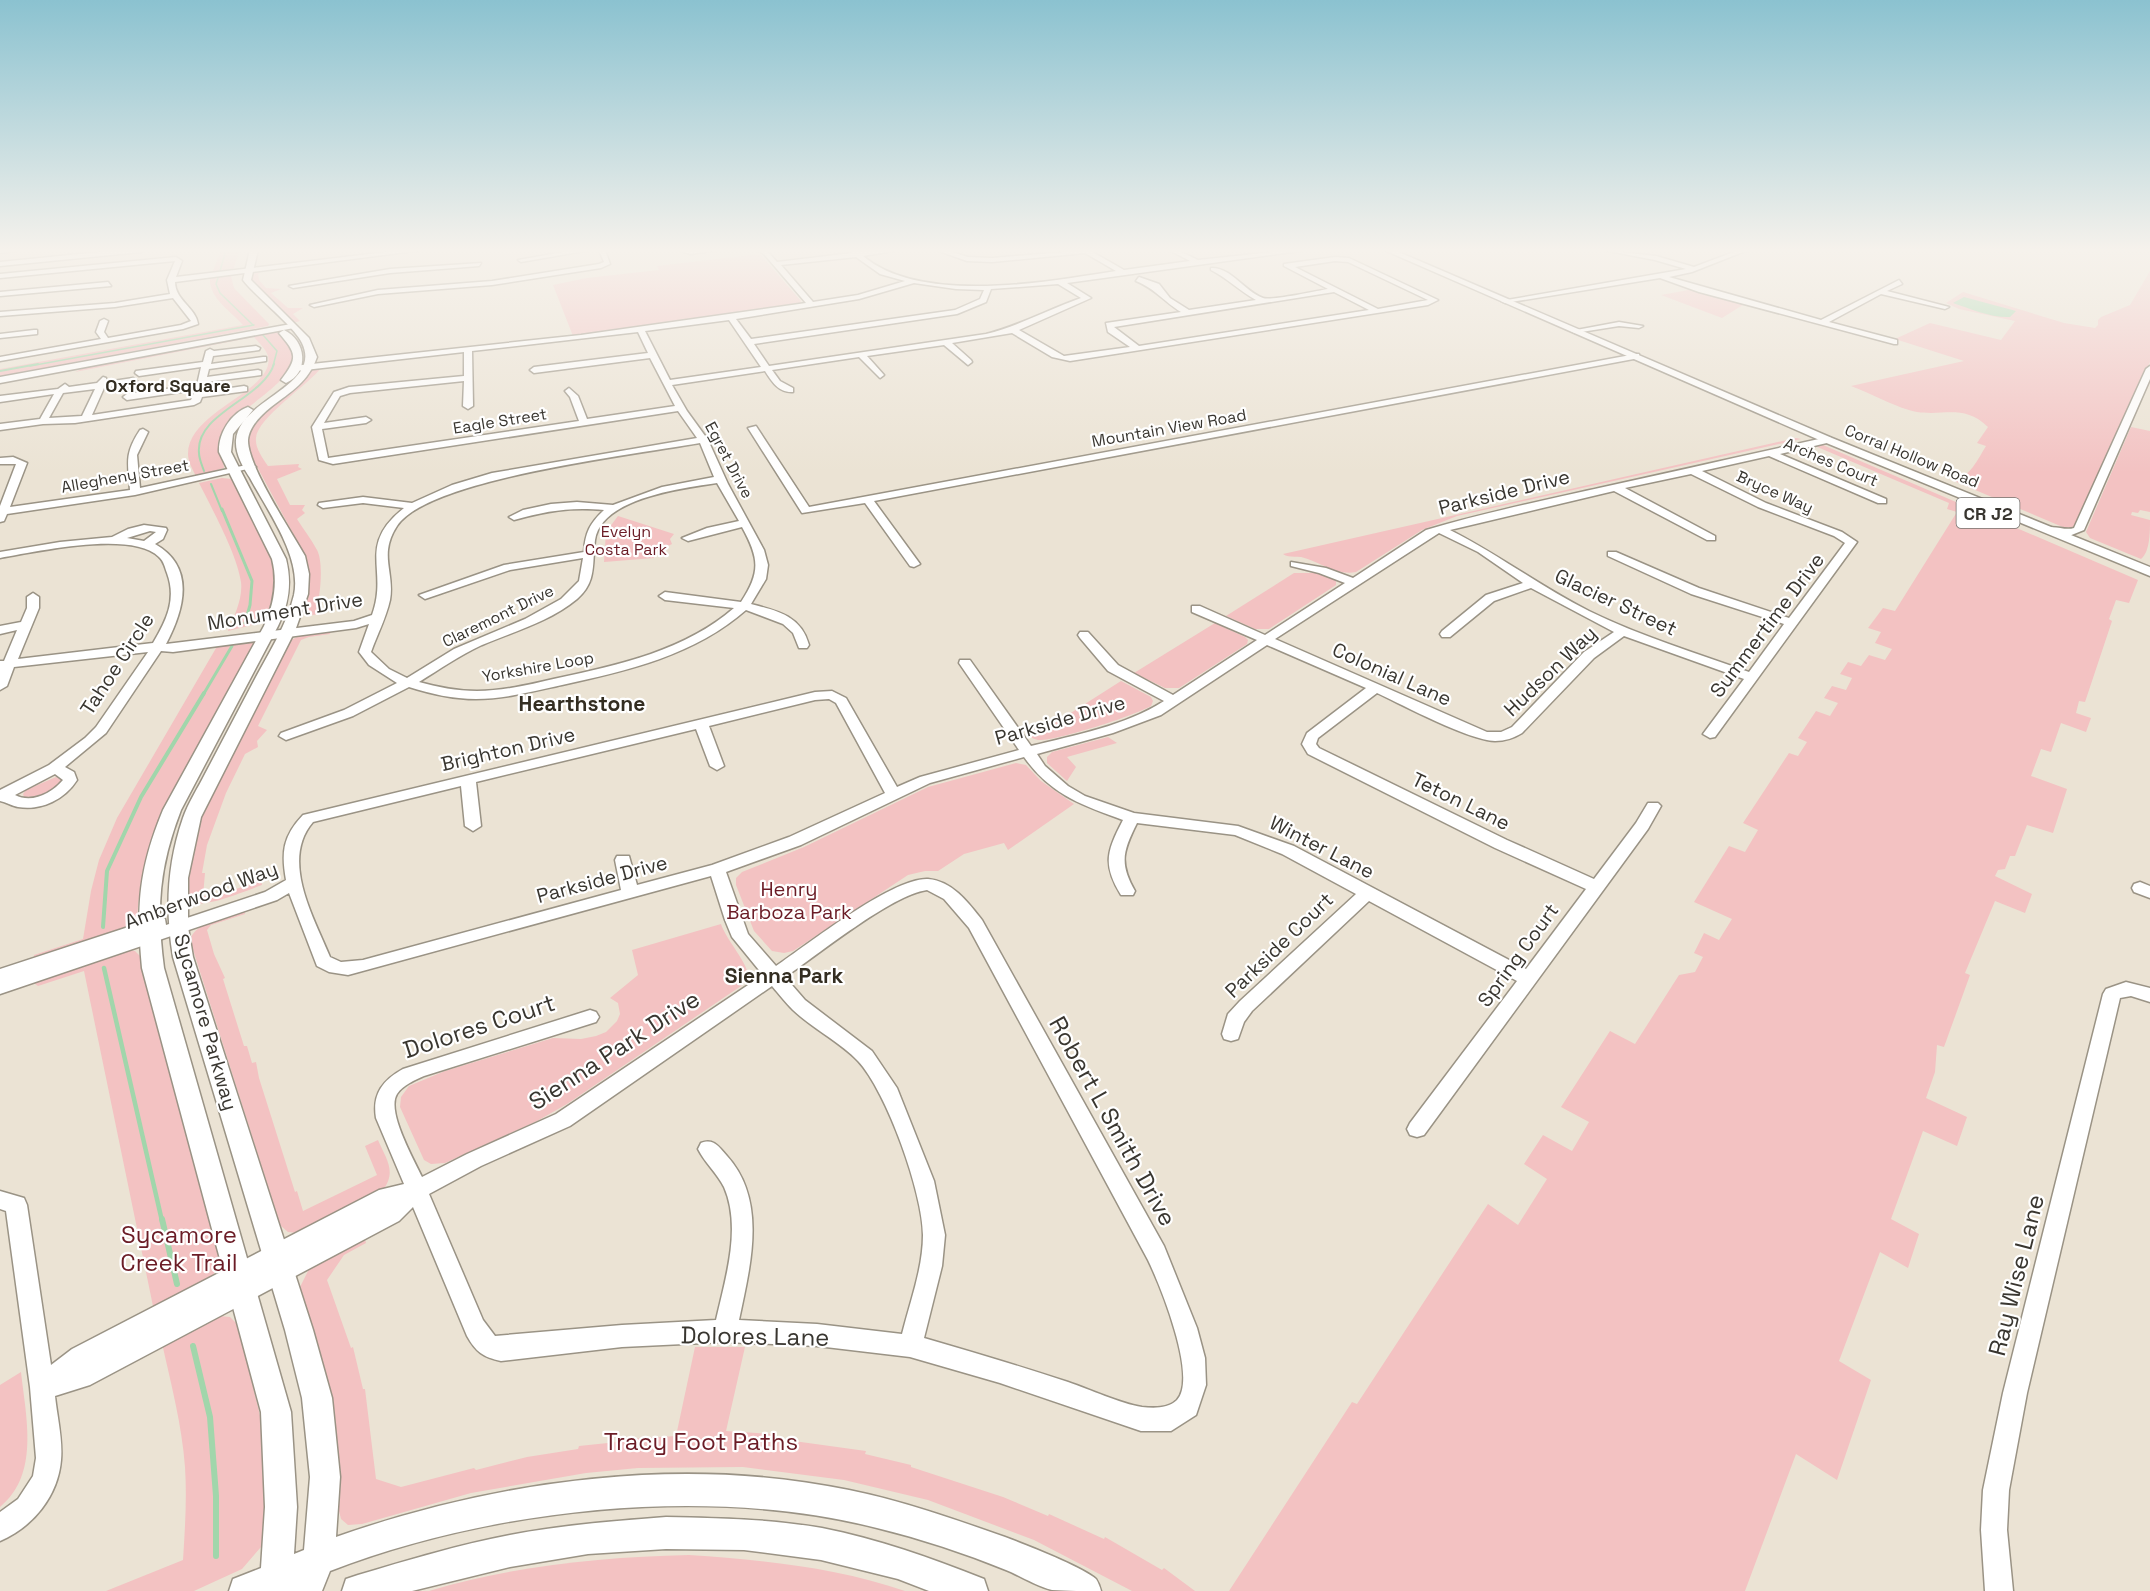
<svg xmlns="http://www.w3.org/2000/svg" width="2150" height="1591" font-family="'Space Grotesk',sans-serif">
<style>
.green{fill:#f3c2c2}
.water{fill:#a1d6ab}
.lines{fill:none;stroke-linecap:round;stroke-linejoin:round}
.stream-far5{stroke:#a1d6ab;stroke-width:1.5}
.stream-far4{stroke:#a1d6ab;stroke-width:2}
.stream-far3{stroke:#a1d6ab;stroke-width:3}
.stream-far2{stroke:#a1d6ab;stroke-width:4}
.stream-far1{stroke:#a1d6ab;stroke-width:4.5}
.stream{stroke:#a1d6ab;stroke-width:6}
.minor-casing{stroke:#9a9385;stroke-width:3}
.major-casing{stroke:#9a9385;stroke-width:3}
.minor{fill:#fff;fill-rule:evenodd}
.major{fill:#fff;fill-rule:evenodd}
.labels{text-anchor:middle;dominant-baseline:central;stroke-width:4.5;stroke-linejoin:round;paint-order:stroke}
.far-street-label{font-size:16px;fill:#393630;stroke:#fff}
.far-park-label{font-size:16px;fill:#6b1c26;stroke:#fff}
.far-neighbourhood-label{font-size:18px;font-weight:bold;fill:#332d21;stroke:#fff}
.shield{fill:#fff;stroke:#74726e;stroke-width:1.5}
.shield-label{font-size:18px;font-weight:bold;fill:#393630}
.street-label{font-size:20px;fill:#393630;stroke:#fff}
.park-label{font-size:20px;fill:#6b1c26;stroke:#fff}
.neighbourhood-label{font-size:21px;font-weight:bold;fill:#332d21;stroke:#fff}
.near-street-label{font-size:24px;fill:#393630;stroke:#fff}
.near-park-label{font-size:24px;fill:#6b1c26;stroke:#fff}
</style>
<rect width="100%" height="100%" fill="#ebe3d4"/>
<g class="green">
<polygon points="221,250 240,250 233,270 212,273"/>
<polygon points="760,254 801,301 800,303 752,313 573,336 553,285 587,278 659,270 657,266"/>
<path d="M2150,271V362L2075,528H2065L1954,481C1970,477 1978,459 1986,446L1977,443L1988,427C1964,404 1945,416 1917,412C1899,409 1870,393 1851,386L1964,361L1895,339L1930,323L2001,340L2015,321L1959,309L1946,303L1963,292L2064,323L2095,328L2098,325V320L2101,317L2130,305Z"/>
<polygon points="261,272 258,274 259,280 266,288 281,289 271,293 288,308 303,308 293,314 300,321 293,323 255,286 251,278 252,274"/>
<path d="M225,275L231,276L234,288L269,324L268,326L0,376V369L243,325C231,311 208,298 210,277Z"/>
<polygon points="1694,289 1746,303 1722,318 1661,295"/>
<path d="M270,332H277C282,337 290,343 292,350C303,381 232,409 220,437C215,449 224,458 224,468L196,476C193,470 188,462 188,454C188,410 276,391 268,356C266,349 259,343 254,337L75,372L86,367Z"/>
<path d="M322,367C308,385 257,418 256,438C255,448 262,457 268,466L299,464L298,467L302,469L277,479L290,505H305L302,510L305,513L297,519C304,530 311,539 317,550C324,563 320,598 316,611L325,614L310,615L303,612L310,574L305,556L247,448L248,432L260,415L295,388L311,371Z"/>
<path d="M2131,427L2150,431V512L2140,510L2138,513L2132,512L2131,515L2150,520C2150,532 2150,552 2141,559L2090,538L2086,532Z"/>
<path d="M1796,438L1801,439L1457,516L1422,530L1356,572C1336,576 1319,561 1301,557C1294,556 1288,558 1283,554Z"/>
<polygon points="1823,445 2138,580 2129,603 2116,600 2109,619 2112,621 2085,702 2079,701 2076,713 2091,718 2086,732 2061,723 2051,752 2041,749 2031,776 2067,789 2053,833 2027,825 2015,856 2010,856 2005,869 1998,870 1995,876 2032,894 2025,913 1995,901 1965,973 1970,975 1944,1047 1937,1045 1935,1072 1926,1098 1967,1117 1957,1146 1923,1131 1891,1219 1919,1234 1908,1268 1880,1252 1839,1361 1871,1380 1837,1480 1796,1454 1745,1591 1229,1591 1352,1402 1357,1404 1488,1204 1518,1225 1547,1179 1524,1164 1543,1135 1572,1151 1589,1122 1561,1107 1610,1031 1635,1044 1679,975 1695,972 1703,957 1694,953 1704,933 1719,940 1732,919 1694,902 1729,846 1745,852 1758,830 1743,823 1789,753 1798,756 1807,742 1798,738 1816,711 1830,716 1838,703 1824,698 1832,686 1846,690 1852,678 1840,674 1848,662 1861,666 1869,655 1885,660 1892,649 1875,643 1881,632 1868,628 1883,608 1895,611 1957,512 1947,509 1949,503 1815,446"/>
<path d="M222,478L232,479C252,519 284,560 272,606C270,612 269,617 264,622L228,631C234,616 243,599 241,582C237,554 212,509 199,483Z"/>
<polygon points="618,516 674,534 670,539 672,544 656,552 654,558 604,562 606,532"/>
<polygon points="1294,573 1316,573 1336,580 1336,585 1269,629 1255,629 1226,616"/>
<polygon points="1215,623 1245,637 1248,640 1247,644 1179,688 1165,688 1134,673"/>
<path d="M331,631L330,634L309,637L301,640L258,726L267,730L257,741L258,747L245,754L226,793L207,845L202,873H205L203,896L211,897L261,881L262,885C244,891 203,910 187,901C188,869 193,839 205,809L288,642L302,634Z"/>
<path d="M253,641L255,643L165,809C149,844 140,878 137,917L126,929L34,960V955L83,939L91,891L99,860L117,818L219,643Z"/>
<path d="M1121,681L1151,697L1153,701L1151,706C1133,716 1057,741 1038,740C1033,739 1030,737 1026,734L1052,725Z"/>
<polygon points="1108,737 1117,743 1067,757 1076,767 1067,781 1047,763 1047,757 1052,752"/>
<polygon points="1016,763 1026,765 1041,781 1074,804 1008,850 1004,843 964,854 938,871 925,871 908,875 793,951 784,953 772,951 754,931 736,885 736,878 742,872 804,847 928,787"/>
<path d="M56,777L62,780C54,791 38,798 24,797L23,794L26,790Z"/>
<path d="M244,909L245,914L211,925L207,930L214,954L225,978L223,979L244,1046H247L252,1063L256,1062L259,1078L295,1192L297,1191L303,1211L377,1175L365,1146L378,1140C386,1159 397,1171 383,1190L298,1233L288,1232L280,1225L190,940C196,921 227,916 244,909Z"/>
<path d="M721,924C726,940 751,966 748,979L741,986L567,1104L537,1121L445,1163L431,1164L424,1160L400,1107L401,1097L409,1086L445,1071L553,1038L581,1039L596,1036L606,1032L617,1021L620,1014L618,1003L610,998L638,975L632,950Z"/>
<polygon points="126,950 135,951 140,956 220,1256 218,1267 211,1278 154,1311 84,971 38,986 34,983 34,980"/>
<polygon points="364,1236 366,1243 344,1255 327,1280 351,1348 353,1347 363,1389 365,1389 376,1479 401,1487 474,1468 476,1470 527,1457 578,1449 579,1446 627,1441 628,1439 676,1436 695,1347 745,1347 726,1431 772,1434 772,1438 866,1451 865,1454 911,1465 911,1467 1003,1497 1048,1516 1049,1514 1104,1539 1105,1537 1162,1570 1164,1568 1195,1591 1132,1591 1034,1540 928,1500 844,1480 743,1467 638,1468 586,1473 471,1493 362,1524 348,1525 341,1519 338,1507 338,1470 331,1394 300,1287 310,1267"/>
<path d="M219,1316L230,1317L238,1325L261,1420L267,1497L265,1535L261,1547L242,1569L194,1591H106L183,1560C185,1529 187,1498 185,1467C182,1425 171,1384 162,1343Z"/>
<path d="M21,1372C26,1418 40,1474 0,1507V1385Z"/>
<path d="M689,1555C762,1560 836,1567 905,1591H429C513,1566 601,1557 689,1555Z"/>
</g>
<path class="water" d="M1964,297L2016,311L2010,317C1991,318 1971,309 1953,303Z"/>
<g class="lines">
<g class="stream-far5">
<polyline points="220,271 226,250"/>
<polyline points="218,278 216,284 220,293 253,325"/>
<polyline points="263,335 277,351 273,366"/>
<polyline points="30,366 254,325"/>
</g>
<g class="stream-far4">
<polyline points="0,371 38,364"/>
<path d="M204,471C202,465 199,459 199,453C195,413 263,399 274,364"/>
<polyline points="211,484 222,511"/>
</g>
<g class="stream-far3">
<polyline points="222,509 252,581 250,605 245,623"/>
<polyline points="203,695 232,646"/>
</g>
<polyline class="stream-far2" points="103,927 107,871 141,797 204,693"/>
<polyline class="stream-far1" points="104,968 162,1221"/>
<g class="stream">
<polyline points="162,1219 177,1284"/>
<polyline points="193,1346 210,1417 216,1496 216,1556"/>
</g>
<g class="minor-casing">
<g id="minor">
<polygon points="0,250 20,250 0,253"/>
<path d="M403,250H422L175,282C175,300 196,308 198,324L183,329L0,361V357L101,339L96,332L100,321L104,319L108,321L104,332L108,338L181,325L191,321L173,298L115,307L0,316V312L115,303L170,294L167,280L175,261L0,278V274L176,257L182,261L176,277Z"/>
<polygon points="575,250 590,250 521,262 518,260"/>
<polygon points="599,250 605,250 610,264 601,268 492,285 378,294 314,307 310,305 378,290 492,281 599,264 604,262"/>
<polygon points="679,250 719,250 690,254"/>
<path d="M757,250L768,252L777,262L852,253L850,250L859,252L900,250L863,256C921,305 1046,282 1116,271L1085,253L992,262L967,261L936,250H945L968,257L992,258L1089,250L1124,270L1190,261L1169,250H1177L1198,260L1290,250H1307L1067,283L1091,298L1019,330L1064,356L1130,347L1108,332L1106,323L1181,312C1163,301 1156,289 1136,281L1139,277L1159,284L1170,298L1189,310L1256,300C1240,291 1227,278 1211,270V268C1231,267 1244,291 1263,298C1271,301 1316,291 1328,289L1284,266V264L1335,257L1349,258L1438,300L1428,305L1070,361L1052,357L1012,333L952,343L971,360L972,362L968,365L944,345L867,356L884,375L880,378L859,357L772,370L780,381L793,388V392C779,393 772,382 765,371L672,385L687,411L708,440L728,484L764,550L768,565L766,579L751,604C778,611 801,616 809,645L807,648H799L793,633L783,624L746,610C695,655 627,671 562,685C534,691 505,699 476,699C453,699 431,694 409,687L353,716L286,740L279,736L281,733L344,710L397,683L369,665L359,652L369,624L356,628L173,652L161,651L106,733L65,767L74,772L77,780C65,799 42,811 18,807C12,806 6,802 0,801V790L49,765L85,738L96,727L148,652L14,667L7,686L0,690V661H4L17,630L0,634V626L21,622L27,608V597L33,593L39,597V608L18,659L153,643C166,621 177,600 167,573C165,568 164,561 159,557C132,530 35,552 0,558V552L60,542L112,537L128,529L144,525L166,528L167,530L163,539L155,544C196,567 184,610 166,644L354,621L372,615C389,569 356,546 404,508L363,503L323,508L318,505L319,503L363,497L412,503L452,485L492,473L697,438L678,411L333,464L319,460L312,427L334,392L349,387L464,376V352L296,371L292,368L293,366L581,335L806,303L764,254ZM856,257L880,274L905,281L858,295L813,302L781,265ZM1335,261L1348,262L1428,300L1378,309L1295,267ZM914,283L956,289L984,290L980,299L955,310L751,339L736,319L859,299ZM1058,284L1081,298C1049,309 1019,326 986,334L769,366L754,344L957,314L986,302L991,289ZM1334,292L1369,310L1139,346L1114,327ZM729,320L761,367L670,380L645,331ZM638,332L648,353L534,367L530,370L534,373L650,358L675,406L587,419L578,396L569,388L565,391L570,397L579,421L328,458L322,429L366,423L371,420L366,417L324,423L340,396L350,393L464,381L463,406L468,409L473,406L472,351ZM700,443L714,477L662,487L613,505L577,502L551,504L523,510L509,517L514,520C547,511 569,507 604,510C590,523 585,533 584,552L504,565L419,595L425,599L510,570L583,558L579,581L561,599L525,619L454,649L407,678L389,669L371,652C377,635 386,618 390,600C395,572 378,555 397,526C428,478 640,454 700,443ZM717,483L739,521L707,528L682,538L688,541L742,527C759,558 761,572 741,602L665,592L659,596L665,600L734,608C686,650 619,665 558,678C532,684 504,691 477,691C457,691 437,687 419,682C440,669 460,655 482,645C515,631 549,622 577,599C597,582 592,563 595,540C601,498 683,488 717,483ZM150,531L156,532L144,541L127,538ZM55,774L63,780C52,793 32,804 15,795Z"/>
<polygon points="1603,250 1656,256 1694,267 1739,250 1748,250 1692,272 1669,277 1821,320 1899,280 1902,284 1887,291 1949,307 1945,309 1881,294 1829,322 1897,340 1897,344 1894,344 1699,292 1660,278 1505,303 1501,301 1686,269 1655,260"/>
<polygon points="481,263 479,266 390,273 293,288 289,286 390,269"/>
<polygon points="108,282 111,286 0,296 0,292"/>
<polygon points="1619,322 1643,326 1639,328 1619,326 1575,333 1571,331"/>
<polygon points="291,324 294,324 294,328 0,383 0,377"/>
<polygon points="34,330 37,330 37,334 0,338 0,334"/>
<path d="M256,346L260,348L259,350L213,356L211,364L263,357H266V361L209,369L207,377L258,370L261,371V375L206,382L204,392L244,386L247,387V391L202,397L200,402L194,405L75,423L43,424L0,430V424L40,419L54,394L0,402V396L58,389L65,384L69,387L97,383L103,377L106,378V382L133,378L137,381L104,388L92,415L191,400L195,390L127,400L123,397L127,394L197,385L201,367L139,376L135,373L136,371L203,362L206,351L210,349L214,351ZM95,389L82,416L49,418L63,393Z"/>
<polygon points="1636,354 1639,354 1639,358 874,501 920,564 914,567 910,566 865,503 802,513 748,428 756,426 809,507"/>
<path d="M2150,366V379L2084,530L2069,536L2046,532V528C2056,525 2065,531 2074,528L2146,369Z"/>
<path d="M143,429L148,432L137,455L140,488L251,464L256,467L135,495L7,514L4,521L0,522V506L16,464H0V458L13,457L27,463L10,507L130,490C128,463 124,454 140,430Z"/>
<path d="M1828,437L1831,438V442L1780,454L1886,499V503H1878L1769,456L1702,471L1766,503L1842,532L1857,542L1715,737L1710,738L1703,734L1744,679L1624,636L1594,658L1522,733C1514,738 1505,741 1495,741C1468,740 1405,706 1377,693L1318,738L1316,744L1319,748L1507,840L1594,879L1636,823L1648,803H1658L1661,806L1648,829L1424,1135L1417,1137L1410,1135L1407,1129L1410,1123L1517,981L1369,901L1252,1011L1244,1022L1238,1039L1231,1041L1224,1039L1222,1034L1228,1014L1240,1001L1356,894L1282,854L1235,835L1137,823C1123,851 1119,863 1135,891L1133,895H1121C1102,864 1107,851 1123,820C1082,805 1051,795 1024,757L930,783L801,845L726,872L748,934L776,966C807,945 893,877 928,879C952,881 968,902 982,920L1164,1246L1197,1328L1205,1358L1206,1385L1196,1415L1171,1431H1141L1000,1383L910,1357L817,1346L725,1342L622,1347L501,1361C483,1357 476,1352 467,1336L413,1207L399,1221L90,1385L55,1396C57,1416 63,1440 61,1460C58,1496 33,1527 0,1541V1512L18,1499L33,1476L36,1458L30,1387L6,1211L0,1209V1191L24,1198L27,1205L51,1365L72,1349L379,1190L404,1184L376,1118C372,1094 383,1080 403,1069L590,1010L596,1012L599,1017L596,1022L424,1076C415,1080 403,1085 397,1094C386,1111 414,1160 422,1177L467,1154L556,1114L763,975L732,937L725,920L711,876L348,975L329,972L317,966L289,893L277,900L0,994V969L159,917L165,919L166,925L265,892L286,880C281,852 283,836 303,815L815,692L832,691L846,698L897,787L920,777L1019,750L959,663L960,660H970L1031,746C1075,735 1125,726 1164,701L1108,671L1080,638L1078,635L1080,632H1088L1118,665L1173,695L1257,640L1192,612V606H1200L1265,635L1345,583L1319,573L1291,566V562L1326,568L1353,578L1426,530C1483,513 1541,501 1599,488C1676,471 1751,454 1828,437ZM1691,474L1758,507L1834,536L1845,543L1789,618L1699,588L1616,552H1608V556L1691,594L1784,624L1749,672C1696,653 1640,636 1589,611C1541,587 1498,554 1450,530L1614,491L1707,540H1715V536L1625,488ZM1439,533L1478,552L1523,583L1486,595L1442,631L1440,634L1442,637H1450L1494,601L1531,588L1614,632L1584,652L1512,727L1501,732H1487L1275,639ZM1267,645L1366,688L1307,733L1302,744L1308,754L1495,848L1586,889L1526,969L1294,846L1238,826L1134,813L1085,796L1068,786L1045,766L1037,754L1113,733L1161,715ZM829,699L836,703L885,793L789,837L712,865L637,885L629,856H617L615,860L621,890L363,960L341,962L330,957C314,918 280,860 313,822L461,786L465,826L473,831L481,826L476,782L696,729L710,766L717,770L724,766L709,726L815,700ZM927,890L944,899L969,928L1148,1260C1160,1285 1198,1377 1177,1400C1168,1409 1153,1408 1142,1407C1121,1404 1089,1389 1068,1382C1020,1366 972,1352 924,1338L942,1266L945,1235L934,1181L897,1088L872,1051L805,1000L785,977C818,955 891,895 927,890ZM772,986C779,994 786,1003 793,1010C813,1029 840,1042 858,1061C887,1092 923,1194 923,1235C923,1268 910,1302 902,1334L817,1324L739,1320C750,1267 768,1201 727,1156C719,1147 714,1138 701,1143L698,1149C705,1163 717,1173 724,1187C742,1228 725,1280 716,1320L622,1325L495,1336L483,1320L429,1194L481,1166L570,1126Z"/>
<polygon points="2140,882 2150,886 2150,898 2134,892 2132,888 2134,884"/>
<polygon points="2126,982 2150,988 2150,1002 2131,996 2120,998 2027,1393 2009,1490 2007,1530 2013,1591 1985,1591 1981,1530 1983,1490 2003,1393 2103,994 2106,989"/>
</g>
</g>
<g class="major-casing">
<g id="major">
<polygon points="119,250 145,250 141,252 0,266 0,262"/>
<path d="M250,250H258L251,280L309,338L317,357C309,381 291,392 271,407C261,415 249,427 248,440C247,465 291,531 305,556L309,574L308,594L295,631L201,817L188,878V927L193,957L313,1330L332,1398L340,1477L336,1537C498,1480 681,1455 849,1490C903,1501 954,1519 1005,1537C1024,1544 1083,1567 1096,1579C1098,1582 1100,1587 1101,1591C1087,1591 1066,1591 1052,1590C1036,1586 1021,1576 1006,1570C964,1553 922,1539 877,1528C708,1485 493,1508 330,1571L322,1591H229L233,1579L261,1568L265,1507L261,1412L142,968C136,906 139,868 163,810L264,626C274,604 278,583 272,559L219,452C218,434 231,413 248,407L253,410L233,434L231,452L286,559C292,583 289,604 278,626L181,810C159,867 156,908 164,968L291,1412L297,1507L294,1554L304,1550L310,1477L302,1398L285,1330L173,957C165,910 167,864 183,818C188,803 198,788 205,774C222,742 239,709 256,677C270,651 287,624 294,595C302,557 267,510 250,478C243,467 235,454 236,440C239,399 323,386 302,343C294,326 256,297 243,280Z"/>
<polygon points="1384,250 1394,250 1832,438 2150,567 2150,576 1824,442"/>
<path d="M284,330C306,340 310,373 286,383L281,380C298,358 297,354 279,333Z"/>
<path d="M666,1517C718,1518 770,1519 822,1528C878,1539 931,1558 984,1579L988,1591H929L898,1579L821,1560L744,1550L666,1549L588,1554L510,1567L412,1591H342L346,1579L358,1575C408,1560 458,1545 510,1535C562,1525 614,1521 666,1517Z"/>
</g>
</g>
<use href="#minor" class="minor"/>
<use href="#major" class="major"/>
</g>
<linearGradient id="sky" x2="0" y2="1"><stop stop-color="#8bc2d0"/><stop offset="0.53" stop-color="#f6f2ec"/><stop offset="1" stop-color="#f6f2ec" stop-opacity="0"/></linearGradient>
<rect width="2150" height="473" fill="url(#sky)"/>
<g class="labels">
<g class="far-street-label">
<text transform="translate(500 421) rotate(-9)">Eagle Street</text>
<text transform="translate(1169 428) rotate(-10)">Mountain View Road</text>
<text transform="translate(1912 456) rotate(22)">Corral Hollow Road</text>
<text transform="translate(729 460) rotate(62)">Egret Drive</text>
<text transform="translate(1831 462) rotate(23)">Arches Court</text>
<text transform="translate(125 476) rotate(-10)">Allegheny Street</text>
<text transform="translate(1775 492) rotate(24)">Bryce Way</text>
<text transform="translate(498 616) rotate(-26)">Claremont Drive</text>
<text transform="translate(538 667) rotate(-10)">Yorkshire Loop</text>
</g>
<g class="far-park-label">
<text x="626" y="531">Evelyn<tspan x="626" dy="18">Costa Park</tspan></text>
</g>
<g class="far-neighbourhood-label">
<text x="168" y="385">Oxford Square</text>
</g>
<rect class="shield" x="1956.5" y="498" width="63" height="30" rx="4.5"/>
<g class="shield-label">
<text x="1988" y="513">CR J2</text>
</g>
<g class="street-label">
<text transform="translate(1504 492) rotate(-14)">Parkside Drive</text>
<text transform="translate(1616 602) rotate(25)">Glacier Street</text>
<text transform="translate(285 611) rotate(-9)">Monument Drive</text>
<text transform="translate(1767 625) rotate(-53)">Summertime Drive</text>
<text transform="translate(117 664) rotate(-57)">Tahoe Circle</text>
<text transform="translate(1550 671) rotate(-44)">Hudson Way</text>
<text transform="translate(1392 674) rotate(24)">Colonial Lane</text>
<text transform="translate(1060 720) rotate(-16)">Parkside Drive</text>
<text transform="translate(508 749) rotate(-13)">Brighton Drive</text>
<text transform="translate(1461 801) rotate(26)">Teton Lane</text>
<text transform="translate(1322 847) rotate(27)">Winter Lane</text>
<text transform="translate(602 879) rotate(-15)">Parkside Drive</text>
<text transform="translate(201 895) rotate(-20)">Amberwood Way</text>
<text transform="translate(1279 945) rotate(-44)">Parkside Court</text>
<text transform="translate(1518 955) rotate(-54)">Spring Court</text>
<text transform="translate(206 1022) rotate(74)">Sycamore Parkway</text>
</g>
<g class="park-label">
<text x="789" y="889">Henry<tspan x="789" dy="23">Barboza Park</tspan></text>
</g>
<g class="neighbourhood-label">
<text x="582" y="703">Hearthstone</text>
<text x="784" y="975">Sienna Park</text>
</g>
<g class="near-street-label">
<text transform="translate(479 1026) rotate(-18)">Dolores Court</text>
<text transform="translate(614 1050) rotate(-33)">Sienna Park Drive</text>
<text transform="translate(1113 1121) rotate(61)">Robert L Smith Drive</text>
<text transform="translate(2016 1275) rotate(-76)">Ray Wise Lane</text>
<text transform="translate(755 1336) rotate(1)">Dolores Lane</text>
</g>
<g class="near-park-label">
<text x="179" y="1234">Sycamore<tspan x="179" dy="28">Creek Trail</tspan></text>
<text x="701" y="1441">Tracy Foot Paths</text>
</g>
</g>
</svg>
